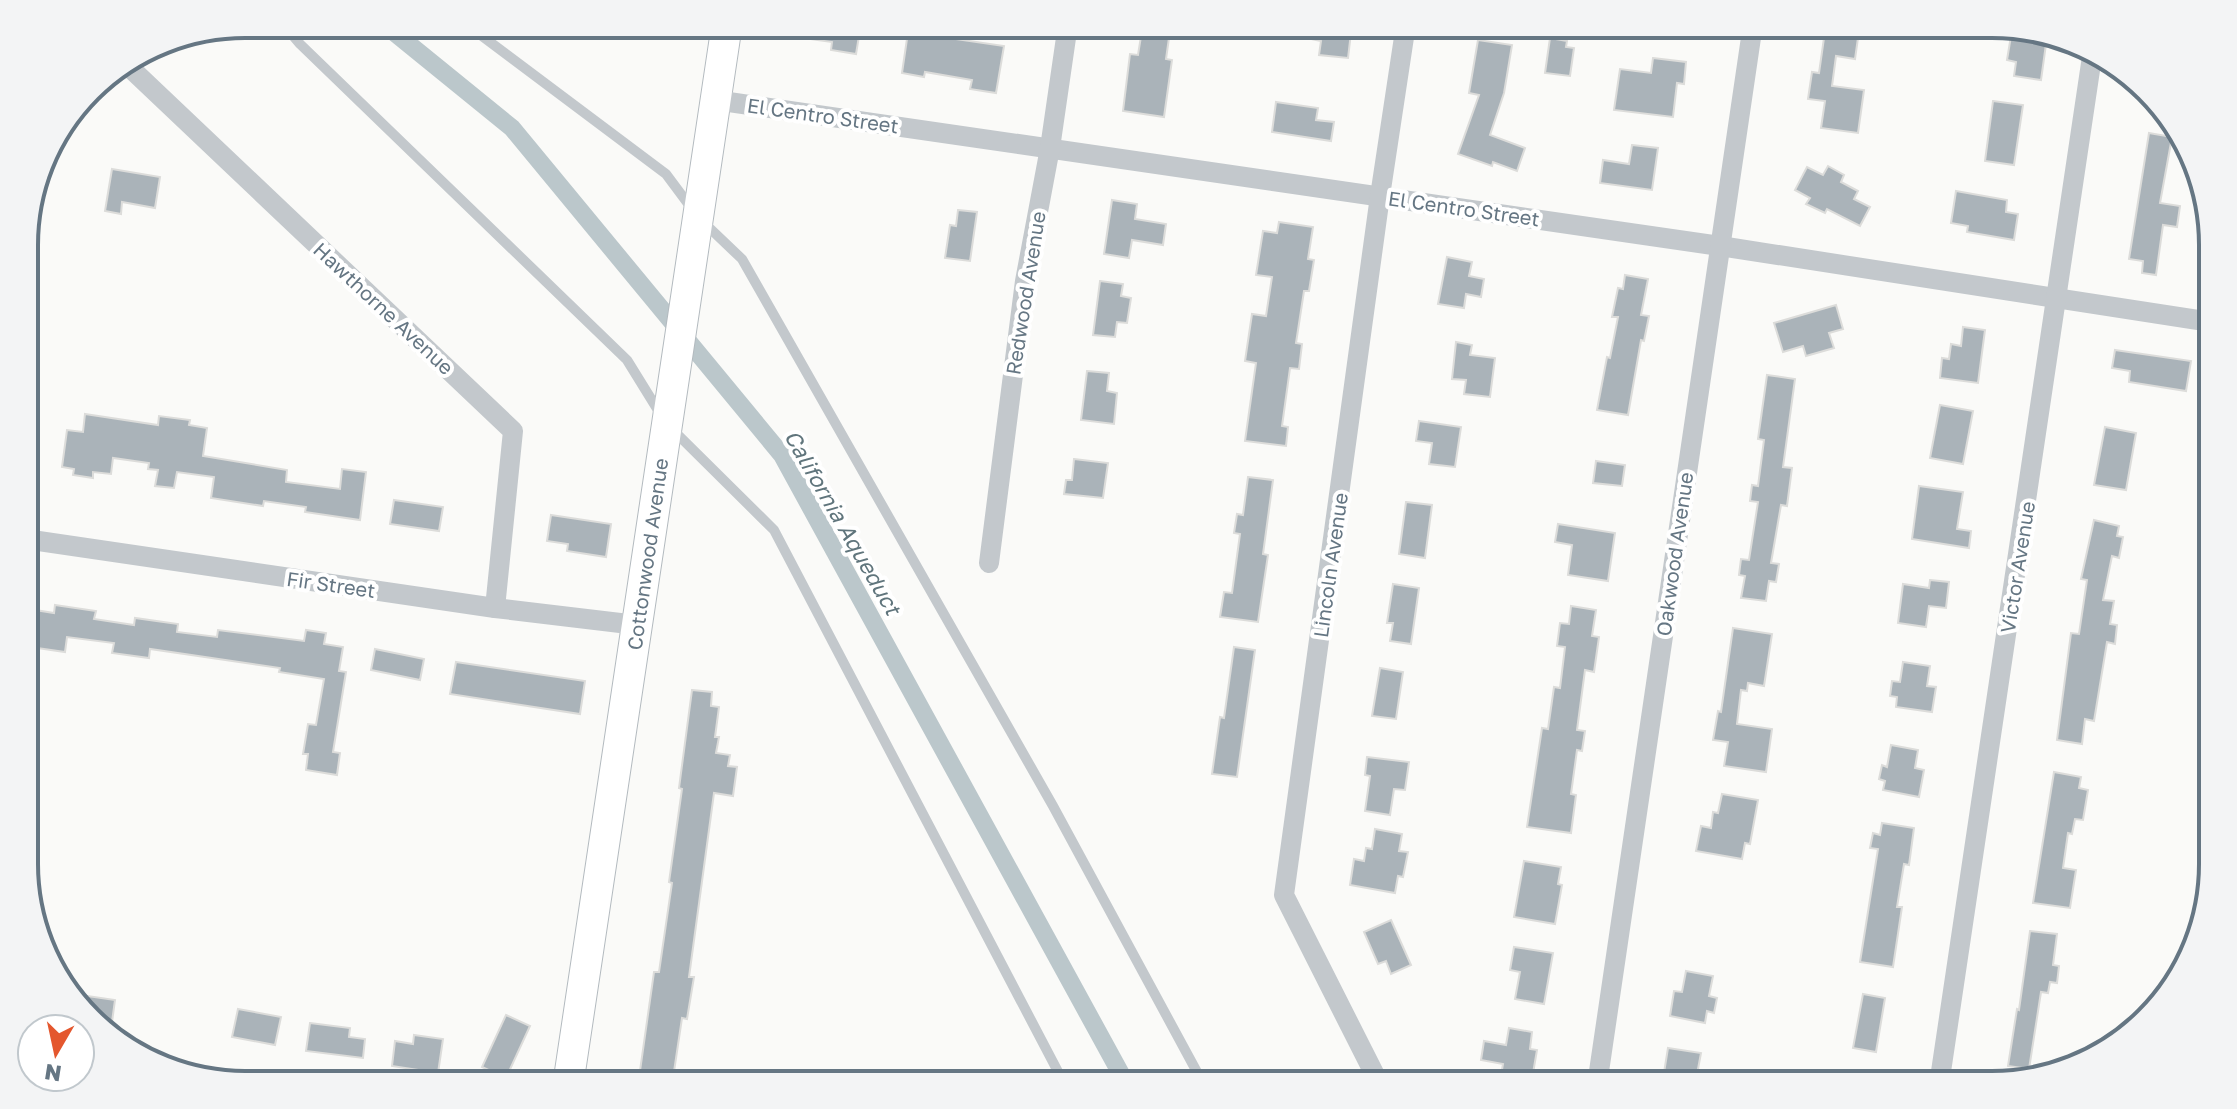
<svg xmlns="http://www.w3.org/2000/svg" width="2237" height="1109" font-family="'Golos Text',sans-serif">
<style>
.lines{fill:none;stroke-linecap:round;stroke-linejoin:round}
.canal{stroke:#bbc7cb;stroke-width:18}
.building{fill:#aab3b9;stroke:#dcdcda;stroke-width:2}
.secondary-casing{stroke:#b3babf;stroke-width:32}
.lane{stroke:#c3c8cc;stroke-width:10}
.street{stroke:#c3c8cc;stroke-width:20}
.secondary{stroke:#fff;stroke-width:30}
.labels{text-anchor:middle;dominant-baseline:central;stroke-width:8;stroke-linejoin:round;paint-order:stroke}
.street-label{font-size:20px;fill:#657683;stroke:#fff}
.water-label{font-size:22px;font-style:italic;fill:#60757c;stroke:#fff}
.rim{fill:none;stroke:#657683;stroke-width:4}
</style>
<rect width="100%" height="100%" fill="#fafaf8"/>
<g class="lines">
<polyline class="canal" points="384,24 512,128 782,455 1127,1085"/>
</g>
<g class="building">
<polygon points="813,24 861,24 856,54 831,50 832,42 810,39"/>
<polygon points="1143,24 1171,24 1166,59 1172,60 1164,117 1123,111 1130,54 1138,55"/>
<polygon points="1313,24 1352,24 1348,58 1319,55 1321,41 1311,39"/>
<polygon points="1820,24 1860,24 1855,59 1836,56 1832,86 1864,90 1858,133 1821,128 1825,101 1808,99 1812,72 1819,73 1824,38 1818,37"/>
<polygon points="908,32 1004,46 996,93 970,89 972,80 925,72 924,77 902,73"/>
<polygon points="2025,32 2047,37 2041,80 2014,76 2016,62 2007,60 2011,36 2024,38"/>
<polygon points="1550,38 1567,41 1566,47 1574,48 1570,76 1545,73"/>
<polygon points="1478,40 1512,45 1504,93 1490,135 1525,148 1517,171 1493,162 1492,166 1458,154 1479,95 1469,93"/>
<polygon points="1653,58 1686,62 1684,84 1677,83 1673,117 1614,110 1620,69 1651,73"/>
<polygon points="1993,101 2023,105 2014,165 1985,161"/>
<polygon points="1276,102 1318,108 1316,120 1334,122 1331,141 1272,132"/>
<polygon points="2149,133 2172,137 2160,203 2180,206 2177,227 2163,225 2156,275 2142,273 2143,261 2129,259"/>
<polygon points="1632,145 1658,148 1652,190 1600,183 1603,160 1629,164"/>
<polygon points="1828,166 1844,175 1841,182 1858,191 1854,199 1870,207 1860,226 1827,209 1825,213 1806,204 1810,198 1795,190 1807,167 1823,175"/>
<polygon points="112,169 160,177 155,208 122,202 121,214 105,211"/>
<polygon points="1956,191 2007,200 2006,212 2018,214 2014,240 1967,232 1968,226 1951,223"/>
<polygon points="1112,200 1137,204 1135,219 1166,224 1163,245 1132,240 1129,258 1104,254"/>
<polygon points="958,210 977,212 970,261 945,258 950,225 956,226"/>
<polygon points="1279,222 1313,227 1308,259 1314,260 1309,291 1304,291 1296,343 1302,344 1299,369 1290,368 1282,426 1288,427 1286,446 1245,441 1256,363 1245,361 1252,314 1266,316 1272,277 1256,275 1263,231 1277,233"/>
<polygon points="1447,257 1472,262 1469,276 1484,279 1481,297 1466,294 1464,308 1438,304"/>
<polygon points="1625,275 1648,279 1641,315 1649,316 1644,341 1641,340 1628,415 1597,410 1607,357 1610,358 1618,317 1612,317 1618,288 1623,289"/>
<polygon points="1100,281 1123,284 1121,296 1131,298 1127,323 1117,322 1115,337 1093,335"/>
<polygon points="1836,305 1843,329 1829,333 1834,348 1806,356 1803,346 1783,352 1774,323"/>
<polygon points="1963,327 1985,330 1978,383 1940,378 1942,358 1949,359 1951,344 1961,346"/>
<polygon points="1456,342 1472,345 1470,355 1495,358 1490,397 1464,394 1466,380 1452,379"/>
<polygon points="2115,350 2191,361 2186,391 2129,382 2130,371 2112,368"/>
<polygon points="1087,371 1109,373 1107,391 1117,393 1114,424 1081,420"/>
<polygon points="1767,375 1795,379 1783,467 1792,468 1787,506 1781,505 1771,563 1779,564 1776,582 1769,581 1766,601 1741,598 1745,576 1739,575 1741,559 1749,560 1758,502 1750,501 1752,485 1758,486 1764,440 1758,439"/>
<polygon points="1940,405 1973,411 1963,464 1930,458"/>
<polygon points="85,414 158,425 159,416 190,420 189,425 207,428 203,456 287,470 286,482 340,489 342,469 366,472 360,520 305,512 306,507 264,501 263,506 211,498 214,477 177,472 174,488 155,486 158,470 148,469 149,463 113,458 111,474 93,472 93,478 73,475 74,469 62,467 67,430 83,432"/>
<polygon points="1419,421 1461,427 1455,467 1429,464 1432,443 1416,441"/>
<polygon points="2105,427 2136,433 2126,490 2094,485"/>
<polygon points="1074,459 1108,463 1103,498 1064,494 1066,480 1072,480"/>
<polygon points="1596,461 1625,465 1622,486 1593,483"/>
<polygon points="1248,477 1273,480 1263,554 1268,555 1258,622 1220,617 1224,592 1232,593 1240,534 1234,533 1237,514 1243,515"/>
<polygon points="1919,486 1963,492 1957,529 1971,531 1969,548 1912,539"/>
<polygon points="394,500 443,507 439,531 390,524"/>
<polygon points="1406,502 1432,505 1425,558 1399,554"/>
<polygon points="551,515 611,524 606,557 567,551 568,544 547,541"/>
<polygon points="2094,520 2119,526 2117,536 2123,537 2119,558 2112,556 2103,600 2114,601 2110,624 2117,625 2115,644 2107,642 2094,721 2085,719 2082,744 2057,740 2071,633 2079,634 2087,580 2081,579"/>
<polygon points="1558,524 1615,533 1608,581 1568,575 1572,545 1555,542"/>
<polygon points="1930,580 1949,582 1946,608 1929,606 1926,627 1898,623 1903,584 1929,588"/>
<polygon points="1393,584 1419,588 1411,644 1390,641 1393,623 1387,623"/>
<polygon points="55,605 96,611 94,619 134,625 135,618 178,624 177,632 217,637 218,630 304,641 306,630 326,633 324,644 343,647 339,671 346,672 333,752 340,753 337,775 306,770 308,754 303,754 308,724 316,725 324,679 279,672 280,668 150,649 149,658 112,653 114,643 67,637 65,652 30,647 35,610 54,613"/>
<polygon points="1571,606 1596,610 1592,636 1599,637 1594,672 1585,670 1577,730 1585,731 1582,751 1577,750 1571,794 1576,795 1571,833 1527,827 1542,728 1548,729 1554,687 1560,688 1565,647 1557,646 1560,623 1569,624"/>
<polygon points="1733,628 1772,634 1764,686 1748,683 1747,691 1741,690 1737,724 1772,729 1766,772 1724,766 1728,742 1713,740 1718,711 1721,712"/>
<polygon points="1234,647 1255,650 1237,777 1212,774 1220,717 1224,718"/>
<polygon points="375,649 424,659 420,680 371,670"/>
<polygon points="456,662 585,681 580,714 450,694"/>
<polygon points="1903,662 1930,666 1927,686 1936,687 1932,712 1896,707 1897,697 1890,696 1892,681 1900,682"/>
<polygon points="1380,668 1403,672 1396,719 1372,716"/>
<polygon points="692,690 712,692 711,706 719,707 715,737 719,737 716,753 730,755 728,766 737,767 733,796 714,793 689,977 694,977 687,1019 682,1018 672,1085 638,1085 654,972 659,972 672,883 669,882 682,789 679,788"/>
<polygon points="1891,745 1918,750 1915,768 1924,770 1919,797 1883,790 1885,781 1879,779 1882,765 1887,767"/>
<polygon points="1367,757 1409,762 1405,790 1394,789 1390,815 1365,811 1370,776 1365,775"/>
<polygon points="2054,772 2081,777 2079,788 2088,790 2083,820 2075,819 2072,834 2068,833 2063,868 2076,870 2070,908 2033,903"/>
<polygon points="1722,794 1758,800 1750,844 1745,843 1742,859 1696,851 1701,826 1711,828 1713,812 1718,813"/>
<polygon points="1882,823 1914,828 1909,865 1904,864 1897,907 1902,907 1893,967 1860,962 1878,849 1870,848 1873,833 1880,835"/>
<polygon points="1375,829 1402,834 1399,851 1408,852 1403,877 1398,876 1395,893 1350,885 1354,859 1364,861 1366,848 1372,849"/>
<polygon points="1524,861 1561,867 1558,884 1562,885 1555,924 1514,917"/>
<polygon points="1391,920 1411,965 1391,974 1386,961 1378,964 1364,932"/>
<polygon points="2030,931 2057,934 2053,965 2059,966 2057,983 2050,982 2048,993 2041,992 2029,1069 2008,1066 2017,1009 2019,1010"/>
<polygon points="1514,947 1553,953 1544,1004 1515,999 1520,972 1510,970"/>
<polygon points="1686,971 1713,976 1709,996 1717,998 1714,1013 1707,1011 1705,1023 1670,1016 1674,991 1682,992"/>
<polygon points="67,993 115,1000 112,1022 95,1019 69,998"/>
<polygon points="1863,994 1885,998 1876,1052 1853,1048"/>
<polygon points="238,1009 281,1017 275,1045 232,1037"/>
<polygon points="506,1015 530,1026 506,1078 482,1067"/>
<polygon points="310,1023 350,1028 349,1037 365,1039 363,1058 306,1051"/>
<polygon points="1509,1028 1532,1032 1530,1049 1537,1050 1531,1085 1500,1081 1503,1064 1481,1060 1484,1041 1506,1045"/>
<polygon points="414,1035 443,1039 438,1073 392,1066 395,1041 413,1044"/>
<polygon points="1668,1048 1701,1053 1695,1085 1662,1085"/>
</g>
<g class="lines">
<g class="secondary-casing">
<polyline id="secondary" points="568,1085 727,24"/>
</g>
<g class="lane">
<polyline points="283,24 300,44 627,360 661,415"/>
<polyline points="466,24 666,174 698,217 742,259 1053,806 1204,1085"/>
<polyline points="671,428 774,530 1065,1085"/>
</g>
<g class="street">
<polyline points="125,63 513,431 495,608"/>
<polyline points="715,100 1720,246 2211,322"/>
<polyline points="25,539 495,608 637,625"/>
<polyline points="989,563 1025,281 1050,148 1068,24"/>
<polyline points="1380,1085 1284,895 1380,196 1406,24"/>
<polyline points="1597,1085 1753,24"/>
<polyline points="1939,1085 2093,50"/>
</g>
<use href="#secondary" class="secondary"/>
</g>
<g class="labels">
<g class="street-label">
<text transform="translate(823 115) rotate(8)">El Centro Street</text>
<text transform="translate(1464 208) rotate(8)">El Centro Street</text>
<text transform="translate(1025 293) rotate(-81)">Redwood Avenue</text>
<text transform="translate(384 308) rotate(43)">Hawthorne Avenue</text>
<text transform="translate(647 554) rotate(-82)">Cottonwood Avenue</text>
<text transform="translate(1674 554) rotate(-82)">Oakwood Avenue</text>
<text transform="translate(1330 565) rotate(-82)">Lincoln Avenue</text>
<text transform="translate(2017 567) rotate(-81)">Victor Avenue</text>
<text transform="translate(331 584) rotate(8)">Fir Street</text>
</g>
<g class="water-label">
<text transform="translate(843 522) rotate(60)">California Aqueduct</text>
</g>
</g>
<path d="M0 0H2237V1109H0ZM245 38H1992A207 207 0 0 1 2199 245V864A207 207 0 0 1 1992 1071H245A207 207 0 0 1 38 864V245A207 207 0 0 1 245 38Z" fill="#f3f4f5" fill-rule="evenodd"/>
<path class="rim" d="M245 38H1992A207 207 0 0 1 2199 245V864A207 207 0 0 1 1992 1071H245A207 207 0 0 1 38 864V245A207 207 0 0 1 245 38Z"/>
<g transform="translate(56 1053) rotate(189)"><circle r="38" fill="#ffffff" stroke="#c1c8cd" stroke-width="2"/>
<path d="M0-6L14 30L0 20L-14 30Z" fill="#e4572e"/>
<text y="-12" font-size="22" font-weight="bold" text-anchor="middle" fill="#657683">N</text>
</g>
</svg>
